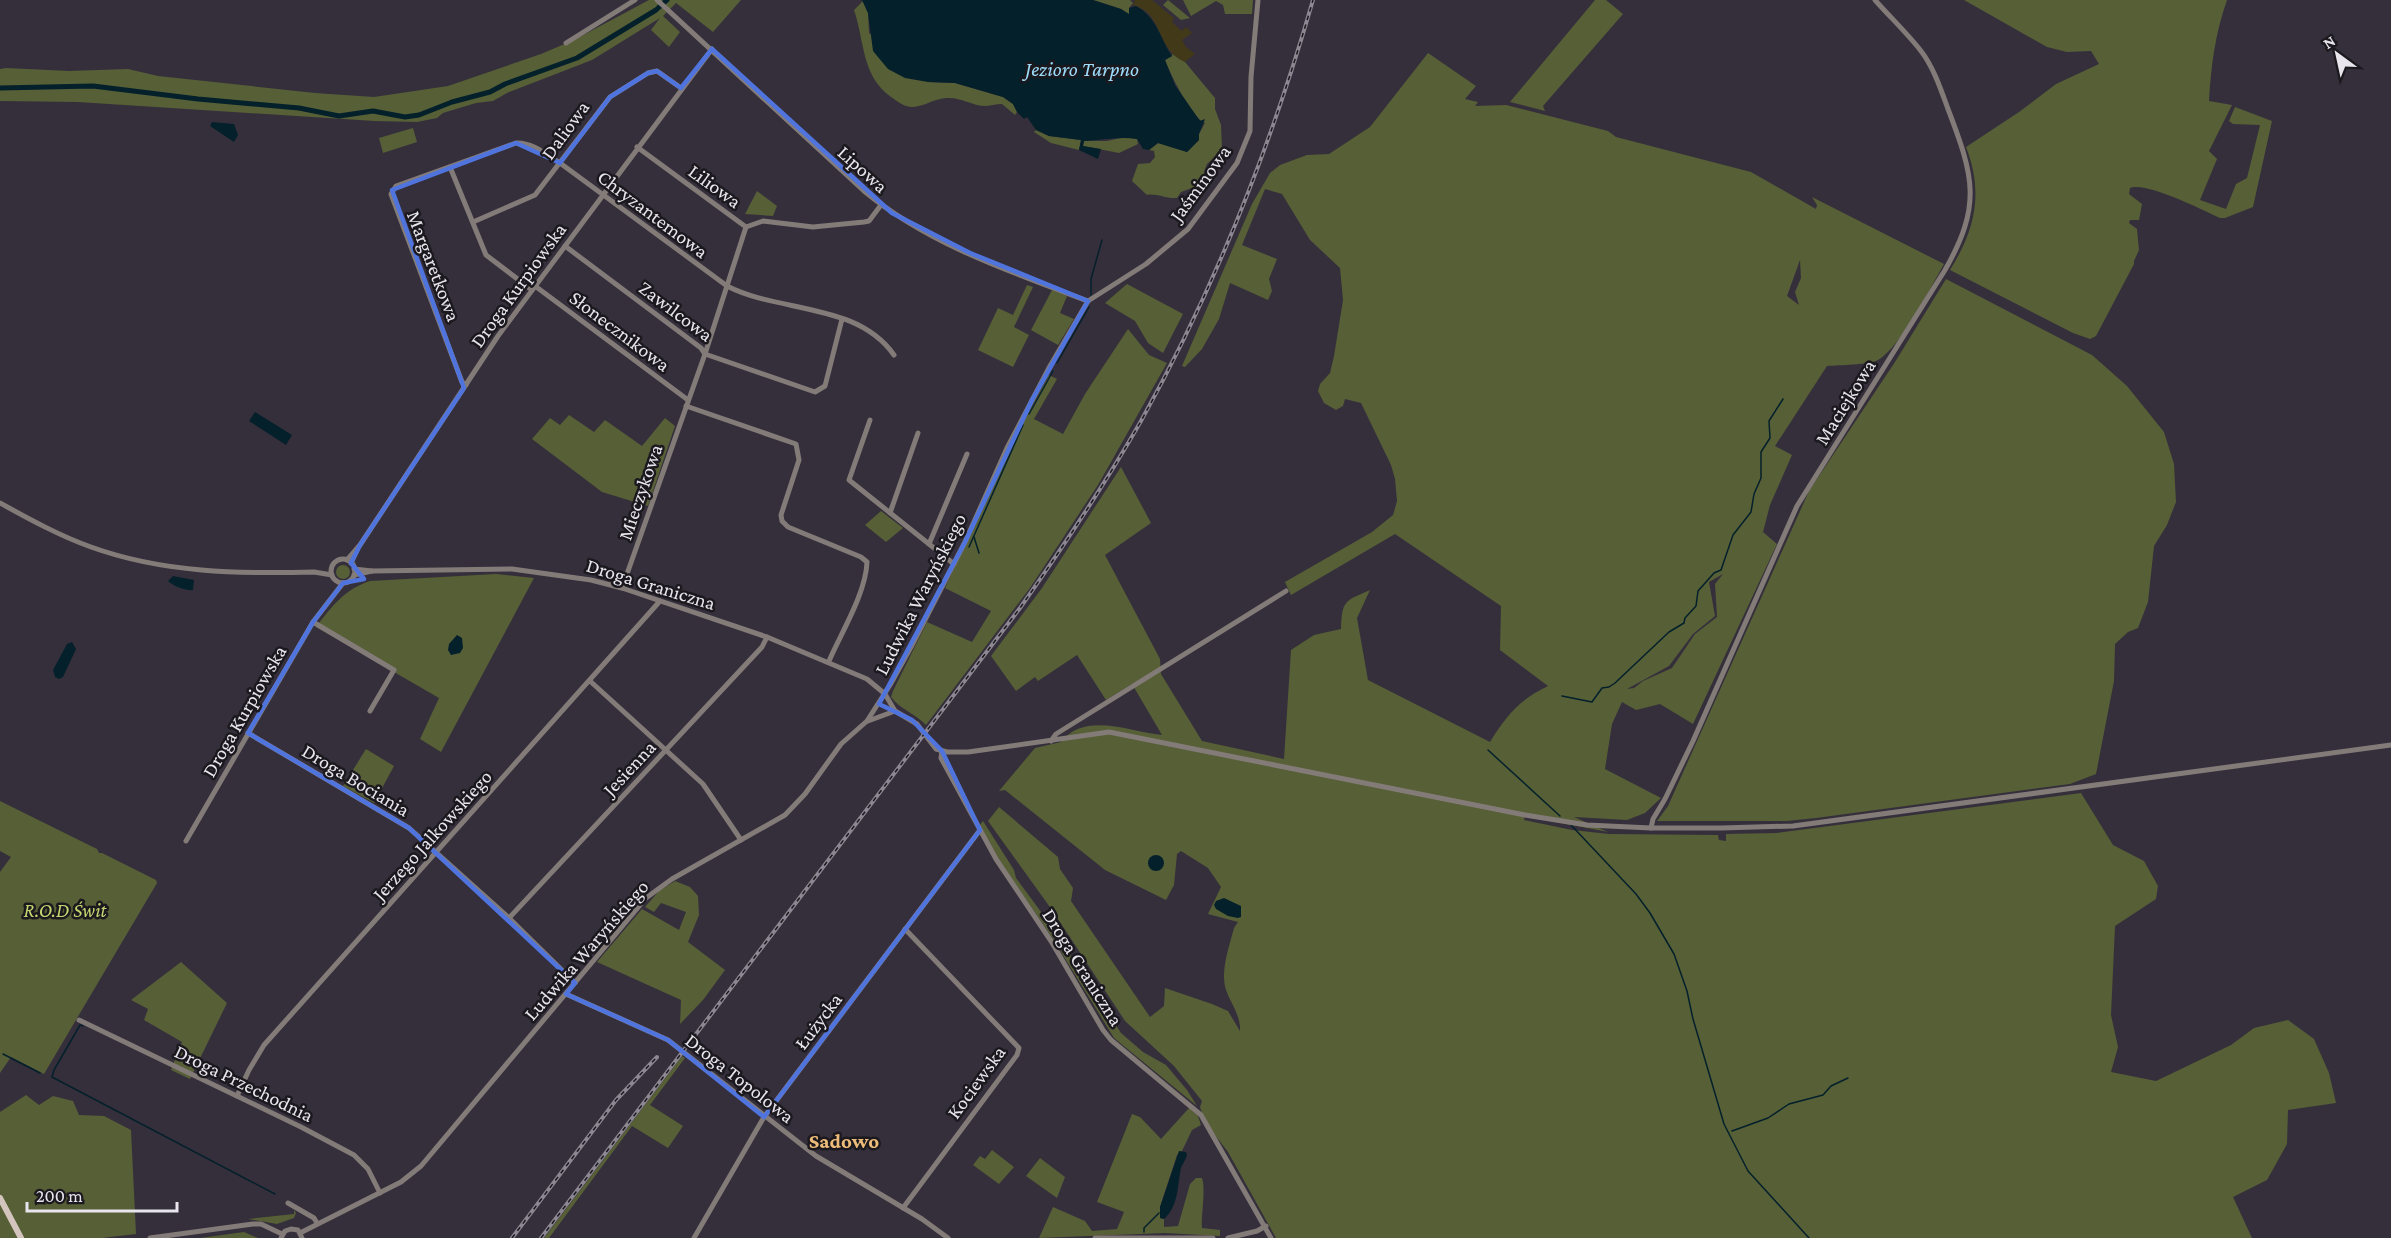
<svg xmlns="http://www.w3.org/2000/svg" width="2391" height="1238" font-family="'Crimson Pro',serif">
<style>
.green{fill:#575f36;fill-rule:evenodd}
.sand{fill:#423919}
.water{fill:#04202b}
.lines{fill:none;stroke-linecap:round;stroke-linejoin:round}
.stream{stroke:#04202b;stroke-width:1.5}
.canal{stroke:#04202b;stroke-width:5}
.minor{stroke:#837b78;stroke-width:5}
.major{stroke:#d3c4bd;stroke-width:6}
.rail-casing{stroke:#8c8792;stroke-width:4}
.rail{stroke:#1b191e;stroke-width:1.5;stroke-dasharray:4.5;stroke-linecap:butt}
.marked{fill:none;stroke:#5074dd;stroke-width:4.5;stroke-linejoin:round}
.labels{text-anchor:middle;dominant-baseline:central;stroke-width:5;stroke-linejoin:round;paint-order:stroke}
.street-label{font-size:20px;fill:#e8e5ed;stroke:#1b191e}
.park-label{font-size:20px;font-style:italic;fill:#c4d670;stroke:#1b191e}
.water-label{font-size:21px;font-style:italic;fill:#9ddcfb;stroke:#1b191e}
.neighbourhood-label{font-size:21px;font-weight:bold;fill:#edbb7a;stroke:#1b191e}
</style>
<rect width="100%" height="100%" fill="#352f3c"/>
<g class="green">
<polygon points="649,0 741,0 713,32 676,3 663,16 680,32 669,47 651,30 660,18 592,60 507,93 493,101 476,103 443,113 437,118 417,122 374,121 78,102 0,101 0,69 6,68 69,71 128,69 158,76 315,93 374,97 448,86 541,54 574,40"/>
<polygon points="1093,0 1130,0 1133,3 1129,8 1129,15 1121,9"/>
<polygon points="1168,0 1190,18 1181,20 1163,5"/>
<polygon points="1183,0 1253,0 1252,14 1225,14 1223,5 1216,1 1191,16"/>
<polygon points="1595,0 1606,0 1623,14 1543,106 1545,111 1510,102"/>
<path d="M1964,0H2227C2215,34 2211,66 2209,101L2232,105L2209,151L2217,159L2200,200L2226,209L2236,184L2247,178L2260,125L2233,124L2229,121L2235,107L2272,121L2253,207L2225,218H2220C2203,210 2145,181 2130,188L2129,194L2142,204L2139,220H2130L2129,223L2137,229L2139,250L2134,261V264L2096,336L2090,339L2073,333L1950,270C1975,230 1984,193 1966,147L2019,112L2056,84L2099,64L2091,51L2067,52L2047,47Z"/>
<path d="M863,1L868,13L869,33L928,82L955,83L1003,97L1013,104L1017,112L1015,115L1002,104C996,104 989,106 984,106C971,105 960,97 947,98C935,98 924,107 912,107C904,107 897,101 891,97C861,75 865,42 854,10Z"/>
<path d="M1428,53L1476,86L1465,99L1478,102L1475,106L1506,105L1608,131L1616,137L1751,172L1816,209L1817,205L1812,197L1944,264C1931,287 1900,348 1878,360C1868,365 1840,365 1827,366L1775,446L1792,455L1770,505L1763,532L1777,544L1693,724L1660,704L1636,710L1622,702L1612,724L1605,769L1661,798L1645,813L1627,820L1574,817L1608,832L1525,816L1524,820L1572,830L1609,834L1718,835L1719,840L1726,841V834L1777,833L2081,793L2113,845L2144,861L2158,886L2156,899L2115,926L2111,1015L2118,1047L2111,1072L2156,1081L2231,1045L2254,1028L2288,1020L2314,1039L2329,1073L2336,1103L2288,1110L2287,1144L2267,1180L2233,1197L2252,1238H1276L1228,1152L1205,1122L1200,1107L1202,1101L1174,1066L1125,1021L1052,910L988,821L999,807L1058,857L1060,869L1073,888L1071,901L1150,1017L1164,1006L1165,988L1212,1004L1228,1011L1240,1031C1241,1016 1231,1004 1226,990C1220,972 1229,947 1234,928L1238,922L1208,914L1221,887L1208,868L1181,851L1177,854L1174,885L1166,900L1105,870L1005,790L999,791L1035,748L1061,742C1085,711 1130,732 1162,735L1132,684L1106,700L1077,655L1038,681L1035,677L1016,691L991,656L1042,588L1121,467L1151,523L1105,555L1160,659L1161,674L1202,741L1284,759L1291,650L1314,635L1341,629C1342,600 1345,601 1370,590L1357,618L1368,680L1490,742C1507,715 1519,700 1548,686L1500,650L1501,606L1395,534L1291,595L1285,582L1372,532L1393,515L1397,501L1395,479L1391,465L1361,403L1345,399L1343,406L1336,410L1324,403L1318,391L1320,384L1330,373L1334,356L1343,300L1340,268L1310,240L1282,194L1265,189L1242,245L1277,259L1269,279L1272,291L1268,300L1230,283L1219,319L1202,349L1185,367L1182,366L1252,204L1270,173L1280,165L1307,155L1329,154L1370,127ZM1800,260L1801,278L1795,292L1799,305L1787,296ZM1723,574L1715,584L1717,617L1695,634L1672,668L1643,681L1634,688L1627,689L1669,666L1693,634L1715,616L1709,582Z"/>
<path d="M1172,54L1185,62L1215,98V109L1221,125L1222,148L1220,152L1207,164L1204,172L1206,183L1181,192L1177,198C1166,199 1156,193 1147,195L1132,181L1138,164L1150,163L1155,157L1154,151L1149,150L1158,143L1187,152L1199,140V134L1205,123C1192,118 1170,74 1165,60L1172,56Z"/>
<polygon points="413,128 417,142 383,153 379,138"/>
<polygon points="1036,130 1049,136 1081,140 1079,150 1051,143 1034,132"/>
<polygon points="1125,137 1137,139 1138,144 1119,153 1083,146 1084,141 1107,141"/>
<polygon points="757,191 777,206 773,216 745,214"/>
<polygon points="1946,279 2092,355 2127,386 2164,432 2174,464 2176,502 2167,525 2154,546 2148,602 2138,628 2128,632 2115,644 2114,681 2096,774 2070,784 1816,818 1787,821 1657,821 1668,806 1809,491 1895,362"/>
<polygon points="1127,284 1183,314 1163,353 1148,343 1135,321 1105,303"/>
<polygon points="1027,285 1033,287 1014,327 1029,335 1013,367 978,350 998,308 1013,315"/>
<polygon points="1052,290 1067,296 1060,313 1074,319 1058,345 1031,330"/>
<path d="M1128,329L1149,355L1167,363L1098,485L1030,588L926,725C914,713 900,709 891,697L893,691L927,622L972,642L991,611L945,588L1016,436L1049,375L1057,379L1034,419L1063,434L1085,394Z"/>
<polygon points="569,415 594,432 605,420 642,446 665,418 675,426 648,506 602,492 532,439 550,418 560,425"/>
<polygon points="881,511 903,528 886,542 865,525"/>
<circle cx="343" cy="572" r="7"/>
<path d="M496,574L534,578L441,752L420,739L439,698L316,627C332,606 345,589 370,581Z"/>
<polygon points="366,749 394,766 374,803 343,786"/>
<polygon points="0,801 97,849 99,853 102,853 156,880 157,883 44,1074 11,1057 0,1073 0,872 11,857 0,851"/>
<polygon points="983,821 1014,870 1016,878 1058,935 1121,1033 1143,1052 1166,1065 1187,1090 1197,1106 1114,1038 1053,939 997,857 980,825"/>
<polygon points="675,881 690,887 698,896 699,915 688,942 725,970 703,1000 680,1024 681,1000 597,962 642,909 679,930 686,912 661,903 654,912 645,907 659,891"/>
<polygon points="181,962 227,1003 190,1079 171,1070 182,1042 144,1020 148,1009 131,1000"/>
<polygon points="682,1056 685,1058 650,1105 683,1126 668,1148 632,1126 549,1238 544,1238"/>
<polygon points="26,1095 39,1105 53,1096 73,1101 79,1115 104,1116 131,1130 136,1234 102,1238 0,1238 0,1112"/>
<path d="M1189,1108L1198,1116L1201,1125L1192,1130L1182,1151L1177,1155L1160,1207V1218L1164,1219V1227L1178,1226L1190,1184L1196,1178H1202C1206,1190 1201,1214 1202,1228L1220,1230V1236L1165,1233L1039,1238L1053,1207L1085,1221L1092,1231L1117,1229L1124,1212L1097,1202L1132,1114L1140,1117L1161,1139Z"/>
<polygon points="992,1150 1014,1167 999,1184 973,1165 980,1156 985,1159"/>
<polygon points="1040,1158 1065,1177 1057,1198 1026,1176"/>
<polygon points="294,1210 296,1213 294,1218 277,1224 248,1219 294,1214"/>
<polygon points="244,1232 258,1238 200,1238"/>
</g>
<path class="sand" d="M1135,0H1152L1174,18L1172,22L1182,31L1186,27L1192,33L1182,40L1186,47L1195,54L1185,62C1154,48 1164,13 1133,5Z"/>
<g class="water">
<path d="M862,0H1093L1121,9L1129,14V8L1136,6C1157,17 1160,38 1172,56L1165,60L1175,85L1200,121L1205,119L1199,134V140L1187,152L1158,143L1149,150L1143,149L1137,139C1120,136 1102,140 1084,141L1083,146L1101,149L1098,159L1079,150L1081,140L1049,136L1036,130L1027,117L1024,119L1017,112L1013,104L1003,97L955,83L928,82L905,78L888,69L873,51L868,13Z"/>
<polygon points="212,122 234,124 238,135 234,142 210,126"/>
<polygon points="255,412 292,435 286,445 249,421"/>
<path d="M173,576L194,580L193,590C186,591 173,586 168,581Z"/>
<polygon points="457,635 462,638 463,648 460,653 451,655 448,650 449,644"/>
<polygon points="72,642 76,649 63,677 59,679 55,677 53,670 67,644"/>
<circle cx="1156" cy="863" r="8"/>
<polygon points="1224,898 1241,906 1241,917 1238,918 1228,916 1216,909 1214,905 1216,901"/>
<path d="M1179,1151L1186,1152L1187,1155C1186,1160 1182,1164 1181,1168C1177,1186 1179,1206 1164,1219L1160,1218V1207Z"/>
</g>
<g class="lines">
<g class="stream">
<polyline points="1091,295 1091,279 1102,240"/>
<polyline points="1057,363 1089,307"/>
<polyline points="1029,414 1053,371"/>
<polyline points="974,537 979,553"/>
<polyline points="969,547 1023,425"/>
<polyline points="1562,696 1592,702 1602,688 1609,687 1615,683 1669,632 1684,623 1685,618 1696,606 1698,591 1714,573 1721,570 1733,535 1751,512 1754,494 1761,478 1761,452 1770,438 1769,421 1783,399"/>
<polyline points="1488,750 1560,816"/>
<polyline points="1571,825 1636,894 1650,913 1674,954 1687,991 1693,1019 1724,1124 1748,1171 1809,1238"/>
<polyline points="83,1026 80,1025 54,1070 52,1077 275,1194"/>
<polyline points="3,1054 40,1073"/>
<polyline points="1732,1131 1768,1118 1789,1104 1823,1095 1831,1086 1848,1078"/>
<polyline points="1144,1232 1144,1228 1159,1213"/>
</g>
<polyline class="canal" points="0,88 93,86 198,99 299,108 339,116 373,111 405,117 419,115 452,102 490,92 505,84 577,58 656,10 667,0"/>
<g class="minor">
<path d="M657,0L864,191C928,244 1011,272 1088,301"/>
<polyline points="566,43 635,0"/>
<polyline points="637,147 746,227"/>
<polyline points="450,167 486,255 532,290"/>
<polyline points="473,222 535,195 610,97 648,73 657,71 681,88"/>
<polyline points="746,227 763,221 813,227 864,222 869,221 881,205"/>
<polyline points="565,246 701,348 705,354 815,392 825,386 842,319"/>
<polyline points="535,286 688,400"/>
<polyline points="1088,301 1146,264 1188,229 1237,163 1250,131 1251,77 1258,0"/>
<path d="M466,385L462,382L391,194L396,186L516,143C532,142 547,155 560,163L727,286C779,313 857,302 894,355"/>
<path d="M686,406L796,444L799,460L781,515L782,521L788,527L861,557L867,562C866,593 841,633 829,661"/>
<polyline points="870,420 849,480 954,564"/>
<path d="M0,503C29,519 60,536 91,547C163,573 239,574 314,572L332,575"/>
<polyline points="890,513 918,433"/>
<polyline points="929,544 967,454"/>
<circle cx="343" cy="571" r="12"/>
<polyline points="347,560 360,545 498,336 712,49"/>
<polyline points="351,563 359,546"/>
<polyline points="354,569 372,571 512,569 591,580 622,588 767,637 867,679 885,694 895,711 917,724 936,749 947,752 968,752 1109,732 1525,815 1587,825 1651,828 1721,828 1793,826 2391,745"/>
<polyline points="354,575 372,571"/>
<polyline points="622,588 705,354 746,227"/>
<polyline points="313,622 394,670 370,711"/>
<polyline points="590,681 703,784 741,840"/>
<polyline points="868,721 895,711"/>
<polyline points="248,733 409,828 509,918 575,983"/>
<polyline points="1051,741 1056,734 1286,591"/>
<polyline points="942,751 941,758 996,859 1051,941 1103,1030 1111,1040 1201,1115 1271,1238"/>
<path d="M1651,828L1653,819L1665,799L1693,741L1797,506L1945,270C1982,205 1974,177 1948,109C1941,90 1934,68 1921,51C1907,33 1890,17 1875,0"/>
<polyline points="186,841 313,622 343,583"/>
<polyline points="509,918 762,647 767,637"/>
<polyline points="566,994 668,1040 816,1156 922,1219 948,1238"/>
<polyline points="79,1020 301,1127 354,1155 368,1169 380,1193"/>
<polyline points="237,1096 249,1070 264,1045 660,601"/>
<polyline points="288,1203 314,1218 317,1223"/>
<polyline points="903,1208 1017,1055 1019,1048 905,929"/>
<polyline points="300,1233 401,1182 421,1166 646,898 672,879 785,815 805,794 841,744 867,721 890,685 911,647 965,542 1007,448 1050,366 1088,301"/>
<polyline points="150,1238 253,1224 261,1224 282,1234"/>
<polyline points="281,1238 285,1231 291,1229 298,1230 302,1238"/>
<polyline points="694,1238 764,1117 980,830"/>
<polyline points="1095,1238 1213,1238"/>
<polyline points="1228,1238 1257,1231 1266,1226"/>
</g>
<polyline class="major" points="0,1198 21,1238"/>
<g class="rail-casing">
<g id="rail">
<polyline points="512,1238 616,1100 657,1057"/>
<path d="M541,1238L1020,608C1063,547 1104,486 1141,421C1215,288 1271,146 1313,0"/>
</g>
</g>
<use href="#rail" class="rail"/>
</g>
<path class="marked" d="M712,49L892,213L970,253L1088,301L1032,400L965,542L879,704L912,720L942,751L980,830L764,1117L668,1040L566,994L575,983L409,828L248,733L313,622L343,583L364,579L351,563L360,545L464,388L392,190L516,143L560,163L610,97L648,73L657,71L681,88Z"/>
<g class="labels">
<g class="street-label">
<text transform="translate(565 130) rotate(-54)">Daliowa</text>
<text transform="translate(863 169) rotate(42)">Lipowa</text>
<text transform="translate(1200 183) rotate(-54)">Jaśminowa</text>
<text transform="translate(715 186) rotate(36)">Liliowa</text>
<text transform="translate(653 214) rotate(37)">Chryzantemowa</text>
<text transform="translate(434 266) rotate(69)">Margaretkowa</text>
<text transform="translate(518 285) rotate(-54)">Droga Kurpiowska</text>
<text transform="translate(676 311) rotate(37)">Zawilcowa</text>
<text transform="translate(620 331) rotate(37)">Słonecznikowa</text>
<text transform="translate(1845 402) rotate(-58)">Maciejkowa</text>
<text transform="translate(640 492) rotate(-71)">Mieczykowa</text>
<text transform="translate(651 584) rotate(17)">Droga Graniczna</text>
<text transform="translate(920 594) rotate(-63)">Ludwika Waryńskiego</text>
<text transform="translate(244 711) rotate(-60)">Droga Kurpiowska</text>
<text transform="translate(629 768) rotate(-47)">Jesienna</text>
<text transform="translate(356 780) rotate(31)">Droga Bociania</text>
<text transform="translate(432 835) rotate(-48)">Jerzego Jalkowskiego</text>
<text transform="translate(586 950) rotate(-49)">Ludwika Waryńskiego</text>
<text transform="translate(1083 967) rotate(58)">Droga Graniczna</text>
<text transform="translate(818 1021) rotate(-53)">Łużycka</text>
<text transform="translate(740 1078) rotate(38)">Droga Topolowa</text>
<text transform="translate(976 1082) rotate(-54)">Kociewska</text>
<text transform="translate(244 1083) rotate(26)">Droga Przechodnia</text>
</g>
<g class="park-label">
<text x="65" y="910">R.O.D Świt</text>
</g>
<g class="water-label">
<text x="1082" y="69">Jezioro Tarpno</text>
</g>
<g class="neighbourhood-label">
<text x="844" y="1141">Sadowo</text>
</g>
</g>
<g transform="translate(2337 54) rotate(327)" stroke="#1b191e" stroke-width="4.5" paint-order="stroke">
<path d="M0-4.5L10 22L0 15L-10 22Z" fill="#e8e5ed"/>
<text y="-9" font-size="16" font-weight="bold" text-anchor="middle" fill="#e8e5ed">N</text>
</g>
<path d="M27 1202v9h150v-9" fill="none" stroke="#e8e5ed" stroke-width="3"/>
<text x="36" y="1202" font-size="18" fill="#e8e5ed" stroke="#1b191e" stroke-width="4.5" paint-order="stroke">200 m</text>
</svg>
